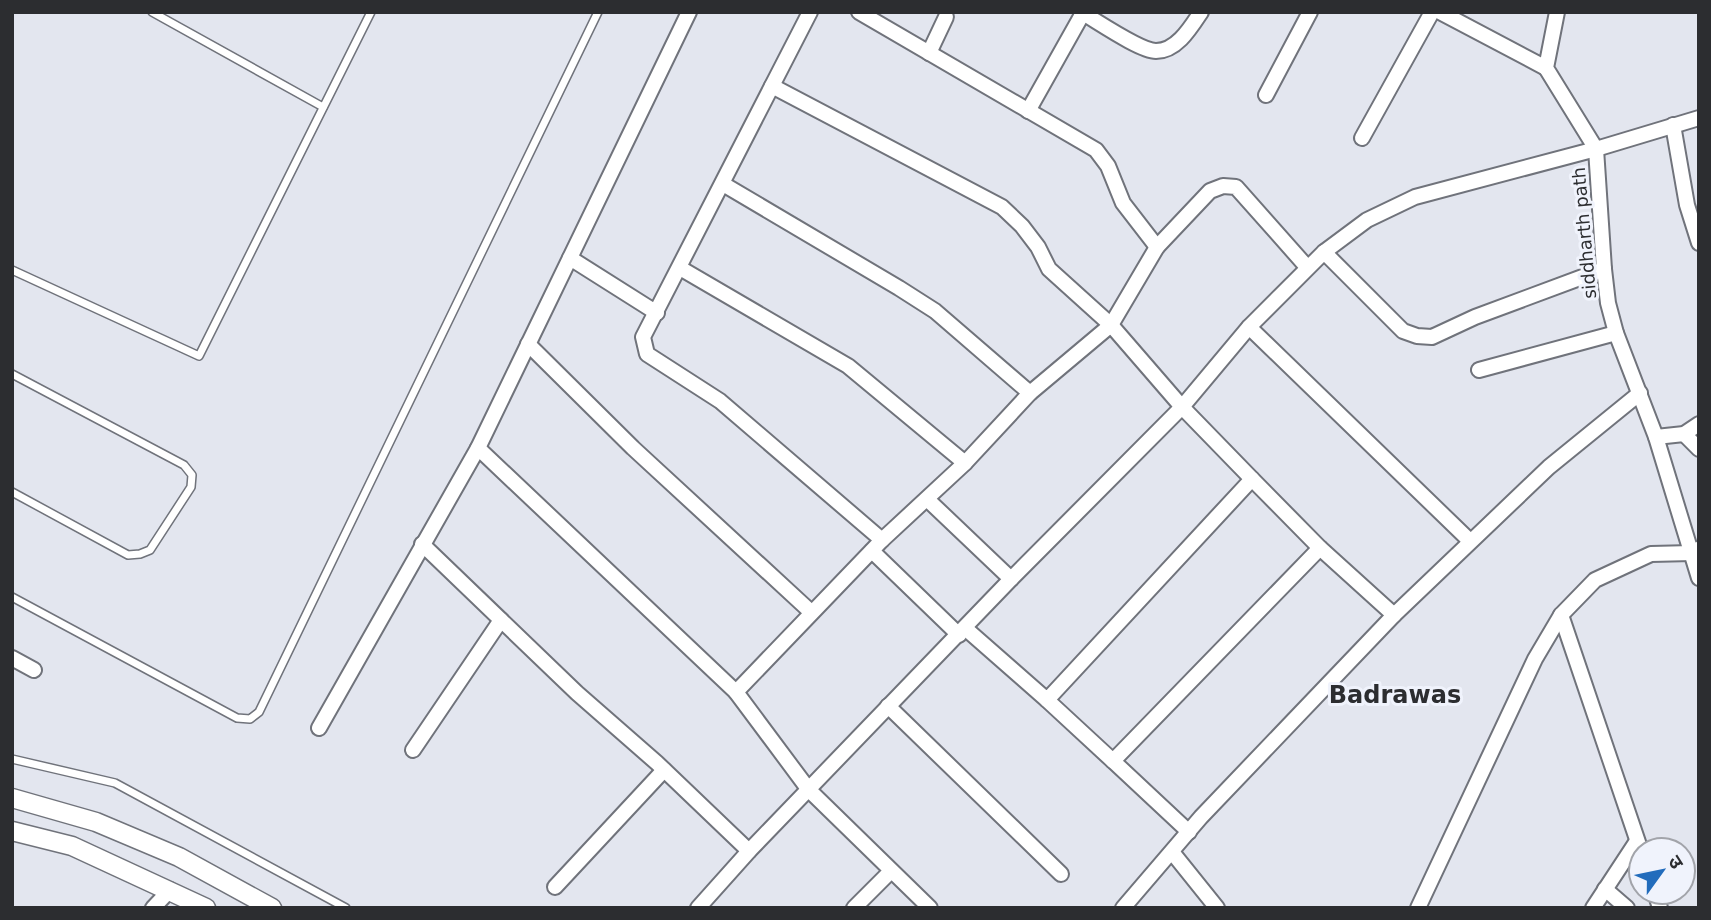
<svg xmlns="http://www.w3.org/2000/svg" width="1711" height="920" font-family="'DejaVu Sans','Noto Sans Devanagari',sans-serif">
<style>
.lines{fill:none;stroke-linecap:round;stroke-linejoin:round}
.service-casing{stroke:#70737b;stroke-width:10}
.minor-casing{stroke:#70737b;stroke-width:18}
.tertiary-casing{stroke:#70737b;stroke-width:21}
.service{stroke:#fff;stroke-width:7}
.minor{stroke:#fff;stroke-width:14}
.tertiary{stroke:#fff;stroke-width:18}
.labels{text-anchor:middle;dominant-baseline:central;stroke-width:6;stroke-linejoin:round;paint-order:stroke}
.street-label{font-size:18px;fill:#2c2d30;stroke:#f0f3fc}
.district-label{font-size:24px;font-weight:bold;fill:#2c2d30;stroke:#f0f3fc}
</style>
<rect width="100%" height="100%" fill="#e3e6ef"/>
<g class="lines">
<g class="service-casing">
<g id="service">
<polyline points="152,12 323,107"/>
<polyline points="12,270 199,356 371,12"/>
<polyline points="12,374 184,465 192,475 191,487 150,550 140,554 128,555 12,492"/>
<polyline points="12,597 237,718 250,719 259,712 598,12"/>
<polyline points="12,759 115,783 346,908"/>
</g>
</g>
<g class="minor-casing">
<g id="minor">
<polyline points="810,12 643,337 647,354 720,401 882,540 965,463 1030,393 1111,325 1157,247 1210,191 1223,186 1236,187 1307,267"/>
<polyline points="859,12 1096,150 1108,166 1123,203 1157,247"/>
<path d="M1081,12C1097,21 1140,51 1156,51C1177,51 1191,27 1201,12"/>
<polyline points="1440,12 1546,68"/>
<polyline points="1557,12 1546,68 1596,149 1604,269 1608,303 1616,333 1656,437 1699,578"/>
<polyline points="929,53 946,17"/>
<polyline points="772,86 1002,207 1022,226 1038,247 1049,269 1111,325 1182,407 1252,479 1320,548 1394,615"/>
<polyline points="1266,95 1310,12"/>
<polyline points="1028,111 1083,13"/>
<polyline points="1673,125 1687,205 1699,243"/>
<polyline points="1362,138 1432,12"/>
<polyline points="723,184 899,288 935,311 1030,393"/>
<polyline points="1324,252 1403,331 1417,336 1432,337 1475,317 1604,269"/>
<polyline points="570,258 657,313"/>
<polyline points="680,268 848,366 965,463"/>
<polyline points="1249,327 1470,541"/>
<polyline points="528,344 633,448 811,612"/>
<polyline points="1479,370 1616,333"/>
<polyline points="1684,434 1699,449"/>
<polyline points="1656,437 1684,434 1699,424"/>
<polyline points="478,448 736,692 882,540"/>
<polyline points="928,500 1011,579"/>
<polyline points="422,544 577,693 657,763 749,851"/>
<polyline points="872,551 959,635"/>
<polyline points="1561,615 1641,851"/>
<polyline points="965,628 1047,700 1252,479"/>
<polyline points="12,658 34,670"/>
<polyline points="736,692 809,790 930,908"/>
<polyline points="1047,700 1113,761 1320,548"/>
<polyline points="888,706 1061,874"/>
<polyline points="319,728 478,448 689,12"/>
<polyline points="413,750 501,620"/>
<polyline points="1113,761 1189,832"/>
<polyline points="1172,852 1217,908"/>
<polyline points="555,887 664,770"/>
<polyline points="1605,889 1627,908"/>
<polyline points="1655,892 1660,908"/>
<polyline points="153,908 170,890"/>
<polyline points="698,908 749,851 1011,579 1182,407 1249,327 1324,252 1367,220 1415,197 1596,149 1699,118"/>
<polyline points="854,908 891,871"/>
<polyline points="1123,908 1201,817 1394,615 1549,467 1640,393"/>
<polyline points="1418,908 1535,659 1561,615 1595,580 1651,554 1692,553 1698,549"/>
<polyline points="1593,908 1637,841"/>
</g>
</g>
<g class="tertiary-casing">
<g id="tertiary">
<polyline points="12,798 96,822 179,857 272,908"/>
<polyline points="12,831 72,846 206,908"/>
</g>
</g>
<use href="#service" class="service"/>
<use href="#minor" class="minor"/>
<use href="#tertiary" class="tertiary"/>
</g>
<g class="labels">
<g class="street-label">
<text transform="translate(1584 233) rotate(-95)">siddharth path</text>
</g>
<g class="district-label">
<text x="1395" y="695">Badrawas</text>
</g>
</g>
<rect width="1711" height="920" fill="none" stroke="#2c2d30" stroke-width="28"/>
<g transform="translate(1662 871) rotate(57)"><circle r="33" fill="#f0f3fc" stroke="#a2a4aa" stroke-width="2"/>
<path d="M0-5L12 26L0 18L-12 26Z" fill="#226cbc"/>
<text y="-10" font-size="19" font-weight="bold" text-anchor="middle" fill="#2c2d30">उ</text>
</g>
</svg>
